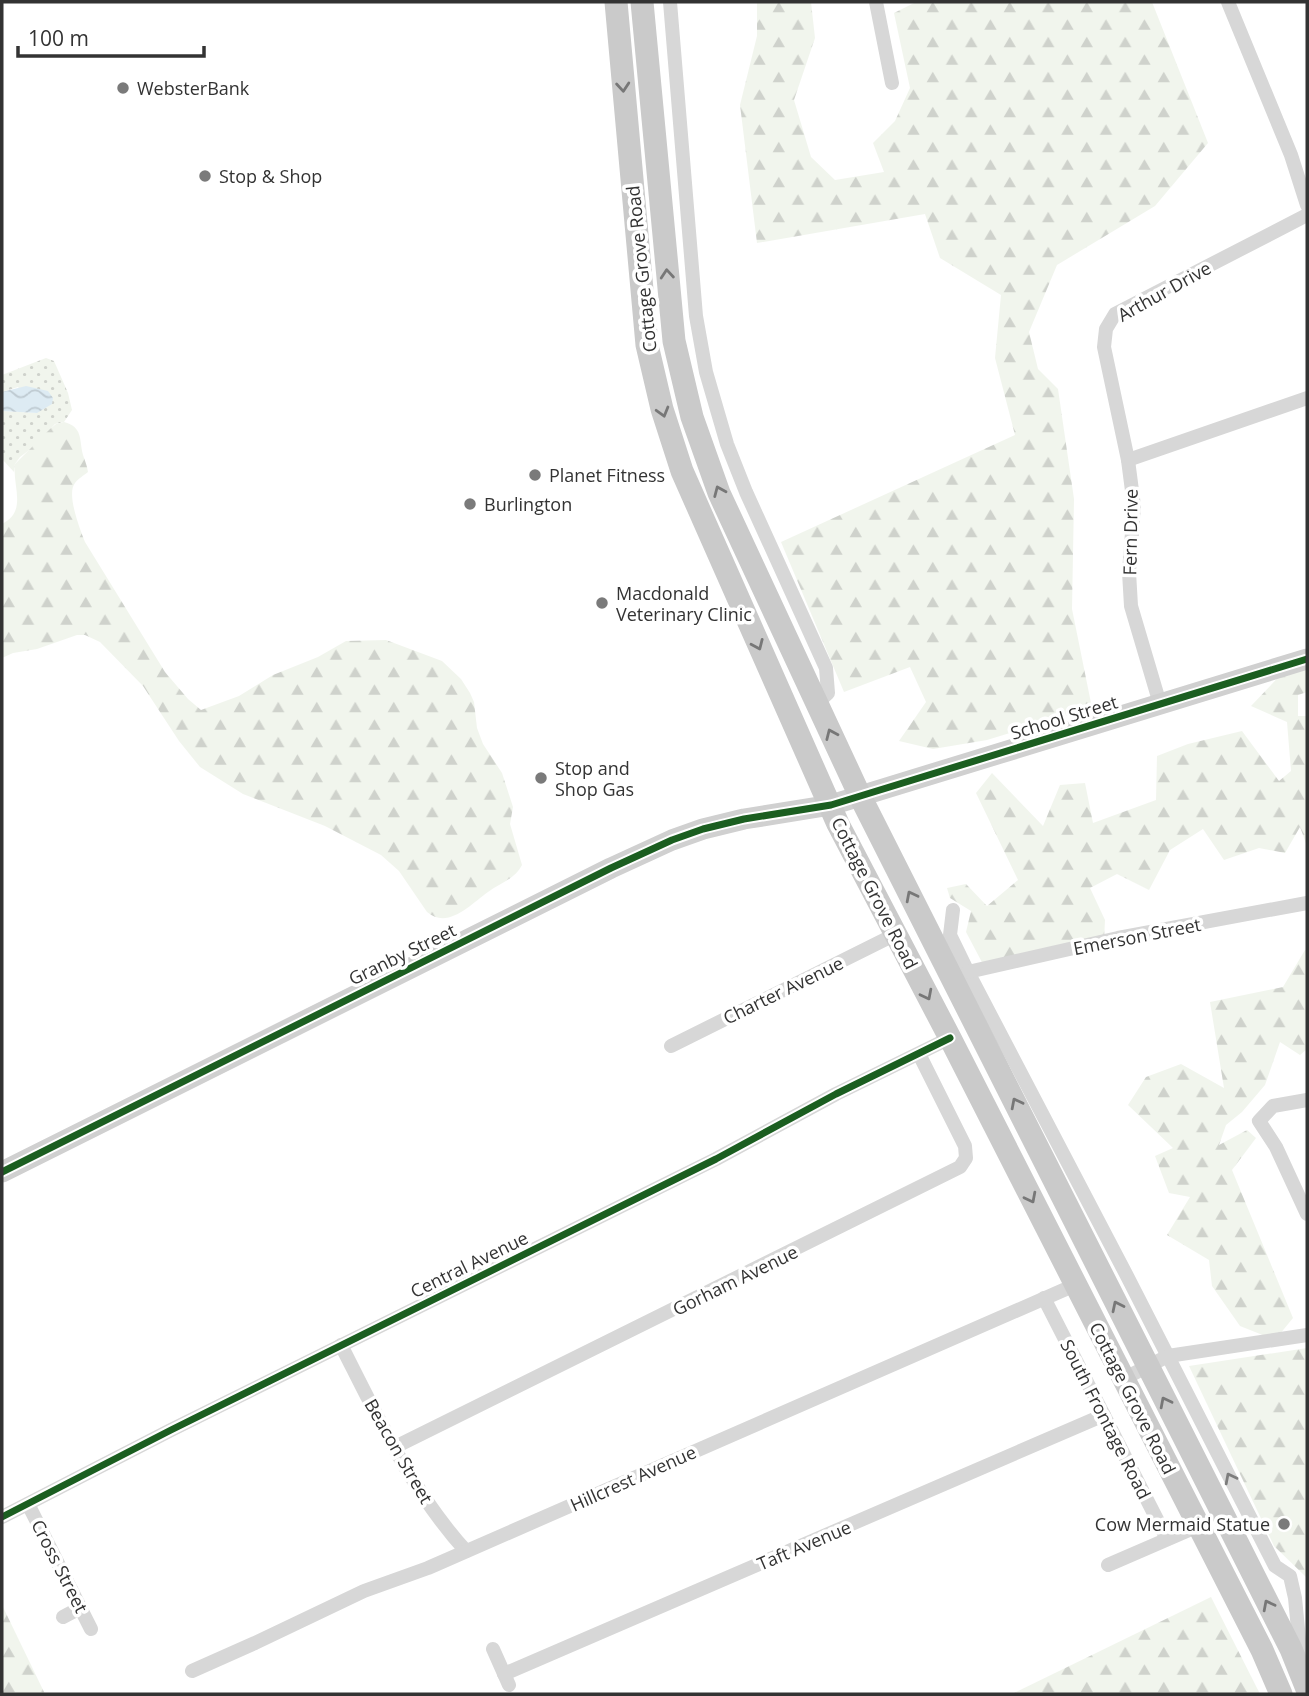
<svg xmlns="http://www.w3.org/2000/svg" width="1309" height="1696" font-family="'Open Sans',sans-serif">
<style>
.grass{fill:url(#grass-dots)}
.forest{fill:url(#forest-firs)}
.water{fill:url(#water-waves)}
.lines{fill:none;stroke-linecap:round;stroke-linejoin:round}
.street{stroke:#d7d7d7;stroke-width:14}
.secondary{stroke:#d0d0d0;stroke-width:21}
.primary{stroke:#cacaca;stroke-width:23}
.cycleway-casing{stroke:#fff;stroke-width:11}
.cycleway{stroke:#1b5e20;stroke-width:7}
.oneway{stroke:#777}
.oneway2{stroke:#7d7d7d}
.poi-dot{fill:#7a7a7a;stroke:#fff;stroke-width:2.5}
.labels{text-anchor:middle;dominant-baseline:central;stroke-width:7;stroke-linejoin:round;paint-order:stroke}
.poi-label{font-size:18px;fill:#333;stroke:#fff;text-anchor:start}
.street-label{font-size:18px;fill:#333;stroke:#fff}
</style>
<defs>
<pattern id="grass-dots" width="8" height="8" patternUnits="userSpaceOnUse" patternTransform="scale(1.75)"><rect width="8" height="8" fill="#f1f5ed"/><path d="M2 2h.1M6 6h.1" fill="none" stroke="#cfd2cc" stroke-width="1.8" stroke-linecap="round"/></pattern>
<pattern id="forest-firs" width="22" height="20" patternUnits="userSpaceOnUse" patternTransform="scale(1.75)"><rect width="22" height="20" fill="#f1f5ed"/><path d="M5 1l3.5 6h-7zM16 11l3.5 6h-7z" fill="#cfd2cc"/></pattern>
<pattern id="water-waves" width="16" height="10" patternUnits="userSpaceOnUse" patternTransform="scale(1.75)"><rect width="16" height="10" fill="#ddebf3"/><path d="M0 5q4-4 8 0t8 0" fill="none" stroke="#becad1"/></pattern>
</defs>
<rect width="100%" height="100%" fill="#fff"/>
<polygon class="grass" points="46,358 54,361 68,393 72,410 64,422 55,424 36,445 20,457 15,464 14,472 2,459 2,411 37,413 18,387 2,392 2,375"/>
<g class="forest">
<polygon points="757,2 811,2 815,38 794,100 811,157 835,180 884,172 873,143 895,121 910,88 894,13 916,2 1152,2 1208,143 1155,206 1057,265 1029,332 1038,369 1058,389 1074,499 1072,609 1092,708 987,740 933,749 899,741 926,702 910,667 844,692 781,542 1015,435 995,358 1001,295 940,258 925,214 757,243 740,105 757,36"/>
<path d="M64,422C83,427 79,439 83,455C85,461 87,465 88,472C84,475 78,479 75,483C66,494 80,529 85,542L165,672L188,699L201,710L239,696L273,675L318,657L346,641L386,640L442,661L461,679L470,693L474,702L477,728L483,744L502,773L513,807L510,824L522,865C515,879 500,883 488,892C471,904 448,930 427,912L399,871L381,855L325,826L243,794L200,767L179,741L143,686L100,642L85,635H77L37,649L13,653L2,658V524C28,511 12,486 15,464L50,429L56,424Z"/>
<polygon points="1307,660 1307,692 1298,695 1298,716 1307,716 1307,846 1300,827 1285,853 1259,848 1224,860 1203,829 1170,850 1149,890 1117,874 1090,888 1105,920 1104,941 985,968 966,932 971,911 950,898 947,888 966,884 987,906 1018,880 976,793 992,773 1043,826 1060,785 1085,783 1093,823 1156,800 1157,756 1188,744 1242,731 1279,781 1291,771 1287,722 1251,706 1290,665"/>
<polygon points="1305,950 1307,950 1307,1049 1300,1055 1280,1042 1265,1085 1242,1112 1226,1125 1219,1145 1247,1130 1256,1138 1232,1170 1293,1318 1275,1340 1240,1326 1212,1286 1209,1260 1167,1235 1190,1197 1169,1193 1155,1156 1173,1148 1128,1105 1146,1077 1181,1064 1224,1088 1210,1002 1283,987"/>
<polygon points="1307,1348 1307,1578 1274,1546 1189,1366"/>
<polygon points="1211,1597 1260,1694 1012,1694"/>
<polygon points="2,1605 45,1694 2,1694"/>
</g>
<polygon class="water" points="26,386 48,391 53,398 52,404 37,413 2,411 2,392"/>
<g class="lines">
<g class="street">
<polyline points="670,2 696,316 706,372 727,444 746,492 826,668 828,693 817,703"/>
<polyline points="876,2 892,83"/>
<polyline points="1228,2 1291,155 1307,205"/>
<polyline points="1128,460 1307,398"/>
<polyline points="1160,704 1131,606 1129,572 1134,506 1128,460 1104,347 1106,329 1115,314 1307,215"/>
<polyline points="953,910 950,935 968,972 1127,1276 1275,1566 1290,1576 1295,1598 1301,1660"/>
<polyline points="968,972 1118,938 1307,903"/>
<polyline points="671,1046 896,934"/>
<polyline points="1307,1100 1273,1106 1259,1121 1276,1147 1307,1214"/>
<polyline points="1044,1298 1167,1539"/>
<path d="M341,1345C377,1416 412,1492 466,1551"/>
<polyline points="1123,1379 1168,1356 1307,1335"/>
<polyline points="395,1447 960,1167 966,1158 965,1146 919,1054"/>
<polyline points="28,1504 91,1629"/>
<polyline points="2,1517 171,1430 716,1159 836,1094 950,1038"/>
<polyline points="1108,1565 1198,1526"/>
<polyline points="63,1617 80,1608"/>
<polyline points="493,1649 509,1685"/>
<polyline points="192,1671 255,1643 364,1591 428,1568 1075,1285"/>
<polyline points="504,1674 1104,1415"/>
</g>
<polyline class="secondary" points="2,1172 611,868 672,840 703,829 744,819 831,805 1307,659"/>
<g class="primary">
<polyline points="616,2 647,345 662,409 682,471 838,824 950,1038 1262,1650 1281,1694"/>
<polyline points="642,2 674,341 692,417 719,493 860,796 1291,1649 1307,1689"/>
</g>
<g class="cycleway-casing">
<g id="cycleway">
<polyline points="2,1172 611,868 672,840 703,829 744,819 831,805 1307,659"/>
<polyline points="2,1517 171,1430 716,1159 836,1094 950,1038"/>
</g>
</g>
<use href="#cycleway" class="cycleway"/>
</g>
<defs><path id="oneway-chevron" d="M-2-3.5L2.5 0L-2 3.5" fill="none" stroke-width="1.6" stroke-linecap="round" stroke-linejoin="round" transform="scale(1.75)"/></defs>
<g class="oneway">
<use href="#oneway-chevron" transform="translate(623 87) rotate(85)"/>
<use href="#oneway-chevron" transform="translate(667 274) rotate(-95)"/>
<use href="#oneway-chevron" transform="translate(663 412) rotate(74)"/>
<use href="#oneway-chevron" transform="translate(719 491) rotate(-113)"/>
<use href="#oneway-chevron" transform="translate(758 645) rotate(66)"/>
<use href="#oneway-chevron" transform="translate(831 734) rotate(-114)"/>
<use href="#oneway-chevron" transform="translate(911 896) rotate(-117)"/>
<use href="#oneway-chevron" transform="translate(927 995) rotate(63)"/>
<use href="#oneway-chevron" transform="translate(1016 1103) rotate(-117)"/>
<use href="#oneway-chevron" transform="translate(1031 1198) rotate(63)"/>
<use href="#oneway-chevron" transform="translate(1117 1306) rotate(-116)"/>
<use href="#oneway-chevron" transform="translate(1165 1402) rotate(-117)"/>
<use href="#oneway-chevron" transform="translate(1268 1605) rotate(-117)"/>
</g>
<use class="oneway2" href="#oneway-chevron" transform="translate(1230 1478) rotate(-117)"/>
<g class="poi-dot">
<circle cx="123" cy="88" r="7"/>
<circle cx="205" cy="176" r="7"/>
<circle cx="535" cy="475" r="7"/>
<circle cx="470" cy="504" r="7"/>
<circle cx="602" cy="603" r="7"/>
<circle cx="541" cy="778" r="7"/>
<circle cx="1284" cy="1524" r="7"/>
</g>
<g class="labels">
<g class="poi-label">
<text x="137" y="88">WebsterBank</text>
<text x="219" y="176">Stop &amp; Shop</text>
<text x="549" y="475">Planet Fitness</text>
<text x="484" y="504">Burlington</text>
<text x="616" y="593">Macdonald<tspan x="616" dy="21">Veterinary Clinic</tspan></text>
<text x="555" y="768">Stop and<tspan x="555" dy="21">Shop Gas</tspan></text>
<text x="1270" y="1524" text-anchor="end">Cow Mermaid Statue</text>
</g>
<g class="street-label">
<text transform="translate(641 269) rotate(-96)">Cottage Grove Road</text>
<text transform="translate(1164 291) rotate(-29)">Arthur Drive</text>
<text transform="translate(1130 532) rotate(-89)">Fern Drive</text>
<text transform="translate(1064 717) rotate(-17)">School Street</text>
<text transform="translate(875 893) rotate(63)">Cottage Grove Road</text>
<text transform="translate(1137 936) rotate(-11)">Emerson Street</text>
<text transform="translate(402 954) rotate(-26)">Granby Street</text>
<text transform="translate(783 990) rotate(-26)">Charter Avenue</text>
<text transform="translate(469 1264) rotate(-26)">Central Avenue</text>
<text transform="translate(735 1280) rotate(-26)">Gorham Avenue</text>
<text transform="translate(1133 1398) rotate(63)">Cottage Grove Road</text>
<text transform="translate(1106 1419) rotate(63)">South Frontage Road</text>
<text transform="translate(399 1451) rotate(60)">Beacon Street</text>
<text transform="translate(633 1478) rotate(-24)">Hillcrest Avenue</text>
<text transform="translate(804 1545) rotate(-23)">Taft Avenue</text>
<text transform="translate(60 1566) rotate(63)">Cross Street</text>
</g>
</g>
<rect width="1309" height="1696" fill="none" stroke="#333333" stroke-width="7"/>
<path d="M18 46v10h186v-10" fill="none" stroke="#333333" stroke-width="3.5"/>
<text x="28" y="46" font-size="21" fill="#333333" stroke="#ffffff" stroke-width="5" paint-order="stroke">100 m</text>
</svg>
